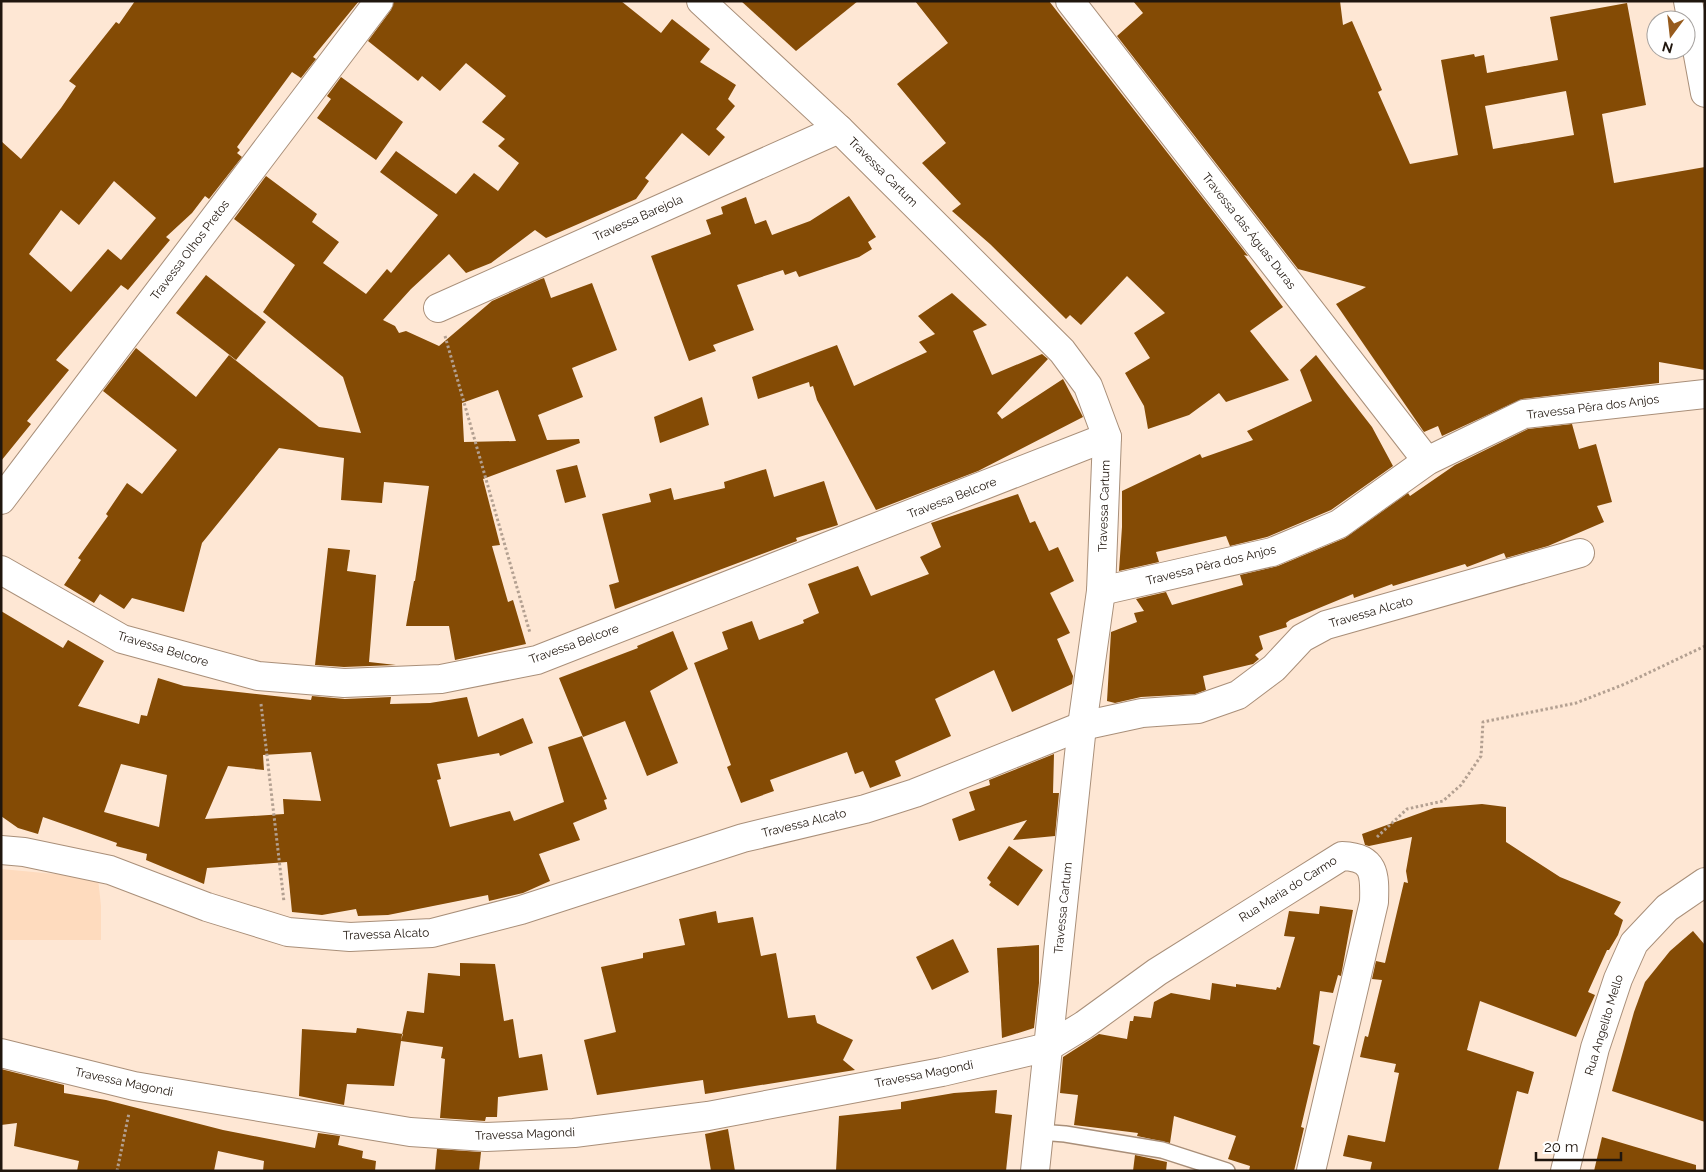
<svg xmlns="http://www.w3.org/2000/svg" width="1706" height="1172" font-family="Raleway,sans-serif">
<style>
.built{fill:#fedbbe}
.building{fill:#844b05;fill-rule:evenodd}
.lines{fill:none;stroke-linecap:round;stroke-linejoin:round}
.service-casing{stroke:#a98f79;stroke-width:18}
.minor-casing{stroke:#a98f79;stroke-width:30}
.path{stroke:#b3a091;stroke-width:3;stroke-dasharray:2.5 2.5;stroke-linecap:butt}
.service{stroke:#fff;stroke-width:15}
.minor{stroke:#fff;stroke-width:28}
.labels{text-anchor:middle;dominant-baseline:central;stroke-width:5;stroke-linejoin:round;paint-order:stroke}
.street-label{font-size:12px;fill:#20160e;stroke:#fff}
</style>
<rect width="100%" height="100%" fill="#fee7d4"/>
<polygon class="built" points="1,869 98,878 101,906 101,940 1,940"/>
<g class="building">
<path d="M135,1H359L313,57L316,59L301,78L292,72L237,147L240,150L237,153L242,157L209,199L205,196L192,213L166,237L170,240L128,290L121,285L56,360L69,370L27,421L31,424L1,461V141L21,159L61,108L76,86L69,81L116,22L119,24ZM114,181L156,218L121,260L108,249L71,292L29,254L61,210L79,225Z"/>
<path d="M394,1H621L661,33L672,19L710,49L700,62L736,85L728,99L735,106L716,129L725,137L709,156L682,133L645,178L649,181L636,199L546,238L535,230L491,263L466,273L449,254L411,289L383,320L395,326L399,333L406,331L439,346L492,301L541,279L544,278L551,298L592,283L617,350L572,368L583,397L538,415L547,440L579,439L580,443L483,479L500,545L492,546L508,602L513,600L526,644L455,660L449,626H406L414,581H415L429,486L384,482L382,503L341,500L344,458L279,448L202,543L184,612L132,598L124,609L100,594L94,603L64,585L81,560L78,558L108,516L106,514L127,483L142,494L177,450L103,391L136,348L196,397L229,355L319,427L361,433L343,377L263,312L295,265L234,219L266,176L317,214L312,222L339,242L323,263L366,294L387,269L391,273L438,215L380,172L396,151L456,194L474,173L498,191L519,163L498,146L505,139L482,122L506,96L466,63L440,91L422,76L418,81L368,41L391,10ZM498,390L516,441L464,442L462,403Z"/>
<polygon points="741,1 858,1 796,51"/>
<polygon points="915,1 1049,1 1248,256 1244,255 1283,307 1250,331 1289,380 1226,402 1219,393 1189,415 1148,429 1144,406 1125,373 1150,358 1134,333 1165,313 1127,276 1081,325 1070,315 1066,319 990,244 952,211 961,204 922,163 946,143 897,84 948,43"/>
<path d="M1133,1H1340L1343,25L1352,21L1382,90L1378,92L1410,164L1458,155L1441,60L1474,54L1475,57L1484,55L1487,73L1558,60L1550,17L1627,3L1646,105L1602,114L1614,183L1705,167V370L1659,362V383L1522,399L1442,436L1438,426L1424,432L1336,304L1366,287L1298,269L1117,36L1143,13ZM1566,91L1574,135L1493,149L1485,106Z"/>
<polygon points="341,77 403,122 376,160 317,118 331,99 327,96"/>
<polygon points="849,196 876,237 868,242 872,249 859,257 799,277 796,271 785,275 783,270 737,285 754,330 713,345 716,351 689,361 651,256 711,234 706,220 723,214 721,207 746,197 755,224 766,220 772,235 810,221"/>
<polygon points="206,275 266,322 236,360 176,313"/>
<polygon points="952,293 987,325 973,331 992,375 1042,354 1048,359 997,413 1002,419 1063,379 1083,417 978,471 876,510 817,400 813,386 810,387 809,382 758,399 752,377 837,345 854,386 927,352 919,342 935,334 918,316"/>
<polygon points="1316,355 1372,427 1393,466 1331,510 1267,537 1230,546 1226,536 1156,552 1159,562 1119,571 1122,527 1122,491 1200,454 1202,458 1253,440 1247,431 1312,401 1300,370"/>
<polygon points="702,397 709,425 660,443 654,417"/>
<polygon points="1572,424 1579,449 1596,444 1612,502 1597,506 1604,522 1548,546 1506,558 1504,553 1467,567 1465,564 1393,586 1392,584 1354,598 1353,594 1290,620 1286,623 1287,627 1259,636 1263,649 1255,655 1259,659 1253,664 1203,676 1206,690 1195,694 1141,697 1115,703 1107,701 1111,632 1137,622 1134,613 1144,611 1136,599 1166,592 1172,605 1243,585 1240,575 1278,566 1345,538 1408,493 1410,496 1455,465 1528,429"/>
<polygon points="577,465 586,497 565,503 556,470"/>
<polygon points="766,469 774,497 824,481 838,525 796,538 797,541 615,609 609,585 619,582 602,514 651,502 649,494 671,488 674,500 725,488 724,482"/>
<polygon points="1018,494 1030,523 1035,521 1049,551 1058,547 1074,581 1050,593 1070,633 1057,639 1073,676 1072,684 1012,712 994,670 935,699 951,736 895,761 901,776 870,788 863,771 855,774 847,752 770,780 774,791 741,803 727,767 731,765 694,663 728,649 722,632 752,621 759,640 804,623 803,620 819,613 808,584 858,566 871,596 929,574 920,557 941,547 931,523"/>
<polygon points="328,548 350,550 347,571 376,575 369,662 396,665 344,667 315,665"/>
<path d="M1,611L63,648L68,640L104,661L78,706L139,724L141,715L147,716L158,678L184,686L311,700L312,696L345,699L391,697L390,704L430,703L467,697L478,737L523,718L533,743L500,756L499,753L437,764L441,779L437,780L450,827L510,811L514,821L564,802L548,747L582,736L607,799L604,800L607,809L573,823L580,840L539,854L550,881L523,893L489,901L488,895L388,915L358,916L356,909L322,915L292,912L287,862L207,868L204,884L146,860L147,854L116,846L117,843L43,817L38,834L18,828L1,816ZM311,752L321,801L283,799L284,814L205,819L228,766L264,770L263,755ZM121,764L167,775L159,827L104,812Z"/>
<polygon points="673,631 688,669 650,691 678,763 647,776 625,721 583,737 559,678 638,648 637,646"/>
<polygon points="1054,754 1053,793 1059,793 1055,836 1013,840 1027,820 959,841 952,819 975,810 969,792 990,785 989,780"/>
<polygon points="1482,804 1506,807 1506,842 1560,877 1621,902 1614,914 1623,920 1618,935 1609,950 1607,950 1588,992 1595,995 1576,1037 1480,1001 1467,1050 1534,1072 1528,1094 1517,1091 1498,1171 1370,1171 1372,1162 1343,1156 1348,1135 1385,1142 1399,1073 1394,1072 1396,1064 1360,1057 1365,1036 1368,1037 1382,980 1372,979 1376,961 1385,963 1404,882 1408,883 1406,871 1412,837 1369,846 1365,845 1362,834 1434,808"/>
<polygon points="1009,846 1043,870 1018,906 989,885 991,882 987,878"/>
<polygon points="1320,906 1353,910 1341,976 1338,975 1333,993 1320,991 1313,1044 1320,1046 1301,1127 1304,1128 1294,1171 1249,1171 1250,1166 1228,1159 1236,1136 1174,1116 1170,1143 1137,1136 1138,1133 1074,1125 1078,1095 1060,1093 1063,1057 1099,1034 1127,1039 1130,1021 1133,1021 1134,1016 1151,1018 1154,1002 1171,993 1210,1000 1212,983 1236,987 1236,984 1276,990 1277,987 1280,988 1295,937 1284,936 1289,911 1319,914"/>
<polygon points="716,911 718,923 753,917 761,956 776,953 788,1018 815,1015 817,1023 853,1040 843,1060 855,1070 705,1094 703,1080 597,1095 584,1040 616,1032 601,967 643,958 643,953 685,945 679,919"/>
<polygon points="1693,931 1705,945 1705,1122 1612,1091 1634,1012 1645,982 1670,951"/>
<polygon points="953,939 969,972 932,990 916,957"/>
<polygon points="1039,945 1039,983 1034,1028 1002,1038 997,948"/>
<polygon points="460,963 495,964 504,1021 513,1019 519,1058 542,1054 548,1090 498,1097 497,1117 486,1117 485,1121 440,1118 445,1059 441,1058 443,1047 401,1041 394,1086 347,1084 344,1105 299,1096 302,1029 356,1033 357,1028 403,1034 401,1040 407,1011 424,1013 428,973 460,976"/>
<polygon points="1,1069 64,1085 64,1093 106,1100 223,1130 315,1148 318,1133 340,1136 338,1145 363,1151 362,1158 376,1161 375,1171 263,1171 264,1161 218,1151 214,1171 77,1171 79,1161 14,1146 17,1123 1,1125"/>
<polygon points="997,1090 995,1113 1012,1115 1006,1171 836,1171 839,1116 901,1109 901,1102 954,1093"/>
<polygon points="728,1129 735,1171 711,1171 705,1134"/>
<polygon points="1602,1137 1696,1165 1696,1171 1594,1171"/>
<polygon points="437,1149 481,1152 479,1171 435,1171"/>
<polygon points="1135,1155 1167,1162 1166,1171 1133,1171"/>
</g>
<g class="lines">
<g class="service-casing">
<polyline id="service" points="1039,1132 1065,1134 1162,1150 1227,1171"/>
</g>
<g class="minor-casing">
<g id="minor">
<polyline points="701,1 839,129 1062,351 1088,386 1107,437 1101,591 1082,726 1035,1171"/>
<polyline points="1070,1 1427,461"/>
<polyline points="1688,1 1705,93"/>
<polyline points="438,308 839,129"/>
<polyline points="1,500 379,1"/>
<polyline points="1,570 122,639 258,676 344,683 441,679 537,660 1107,437"/>
<polyline points="1101,591 1272,552 1339,524 1427,461 1524,414 1705,394"/>
<polyline points="1,850 24,852 110,870 207,907 288,932 350,937 432,933 521,910 743,838 865,809 915,793 1082,726 1142,713 1198,709 1238,695 1274,668 1302,638 1326,625 1580,553"/>
<path d="M1,1053L134,1086L410,1132L486,1137L574,1133L708,1116L942,1072L1048,1047L1084,1025L1157,972L1342,856C1375,857 1375,874 1374,902L1311,1171"/>
<polyline points="1565,1171 1595,1048 1618,979 1634,943 1667,908 1705,882"/>
</g>
</g>
<g class="path">
<polyline points="445,336 530,633"/>
<polyline points="261,704 284,902"/>
<polyline points="1377,837 1407,809 1443,801 1461,785 1481,756 1483,722 1576,703 1625,684 1705,646"/>
<polyline points="117,1171 129,1113"/>
</g>
<use href="#service" class="service"/>
<use href="#minor" class="minor"/>
</g>
<g class="labels">
<g class="street-label">
<text transform="translate(883 172) rotate(45)">Travessa Cartum</text>
<text transform="translate(638 218) rotate(-24)">Travessa Barejola</text>
<text transform="translate(1249 231) rotate(52)">Travessa das Águas Duras</text>
<text transform="translate(190 250) rotate(-53)">Travessa Olhos Pretos</text>
<text transform="translate(1593 407) rotate(-7)">Travessa Pêra dos Anjos</text>
<text transform="translate(952 498) rotate(-21)">Travessa Belcore</text>
<text transform="translate(1104 506) rotate(-88)">Travessa Cartum</text>
<text transform="translate(1211 565) rotate(-14)">Travessa Pêra dos Anjos</text>
<text transform="translate(1371 612) rotate(-16)">Travessa Alcato</text>
<text transform="translate(574 644) rotate(-20)">Travessa Belcore</text>
<text transform="translate(163 649) rotate(17)">Travessa Belcore</text>
<text transform="translate(804 823) rotate(-14)">Travessa Alcato</text>
<text transform="translate(1288 889) rotate(-32)">Rua Maria do Carmo</text>
<text transform="translate(1063 908) rotate(-84)">Travessa Cartum</text>
<text transform="translate(386 934) rotate(-2)">Travessa Alcato</text>
<text transform="translate(1604 1025) rotate(-73)">Rua Angelito Mello</text>
<text transform="translate(924 1074) rotate(-11)">Travessa Magondi</text>
<text transform="translate(124 1082) rotate(12)">Travessa Magondi</text>
<text transform="translate(525 1134) rotate(-2)">Travessa Magondi</text>
</g>
</g>
<rect width="1706" height="1172" fill="none" stroke="#20160e" stroke-width="5"/>
<g transform="translate(1671 35) rotate(195)"><circle r="24" fill="#ffffff" stroke="#a6a29f"/>
<path d="M0-4L9 19L0 12L-9 19Z" fill="#975b1d"/>
<text y="-8" font-size="14" font-weight="bold" text-anchor="middle" fill="#20160e">N</text>
</g>
<path d="M1536 1152v8h85v-8" fill="none" stroke="#20160e" stroke-width="2.5"/>
<text x="1544" y="1152" font-size="15" fill="#20160e" stroke="#ffffff" stroke-width="4" paint-order="stroke">20 m</text>
</svg>
